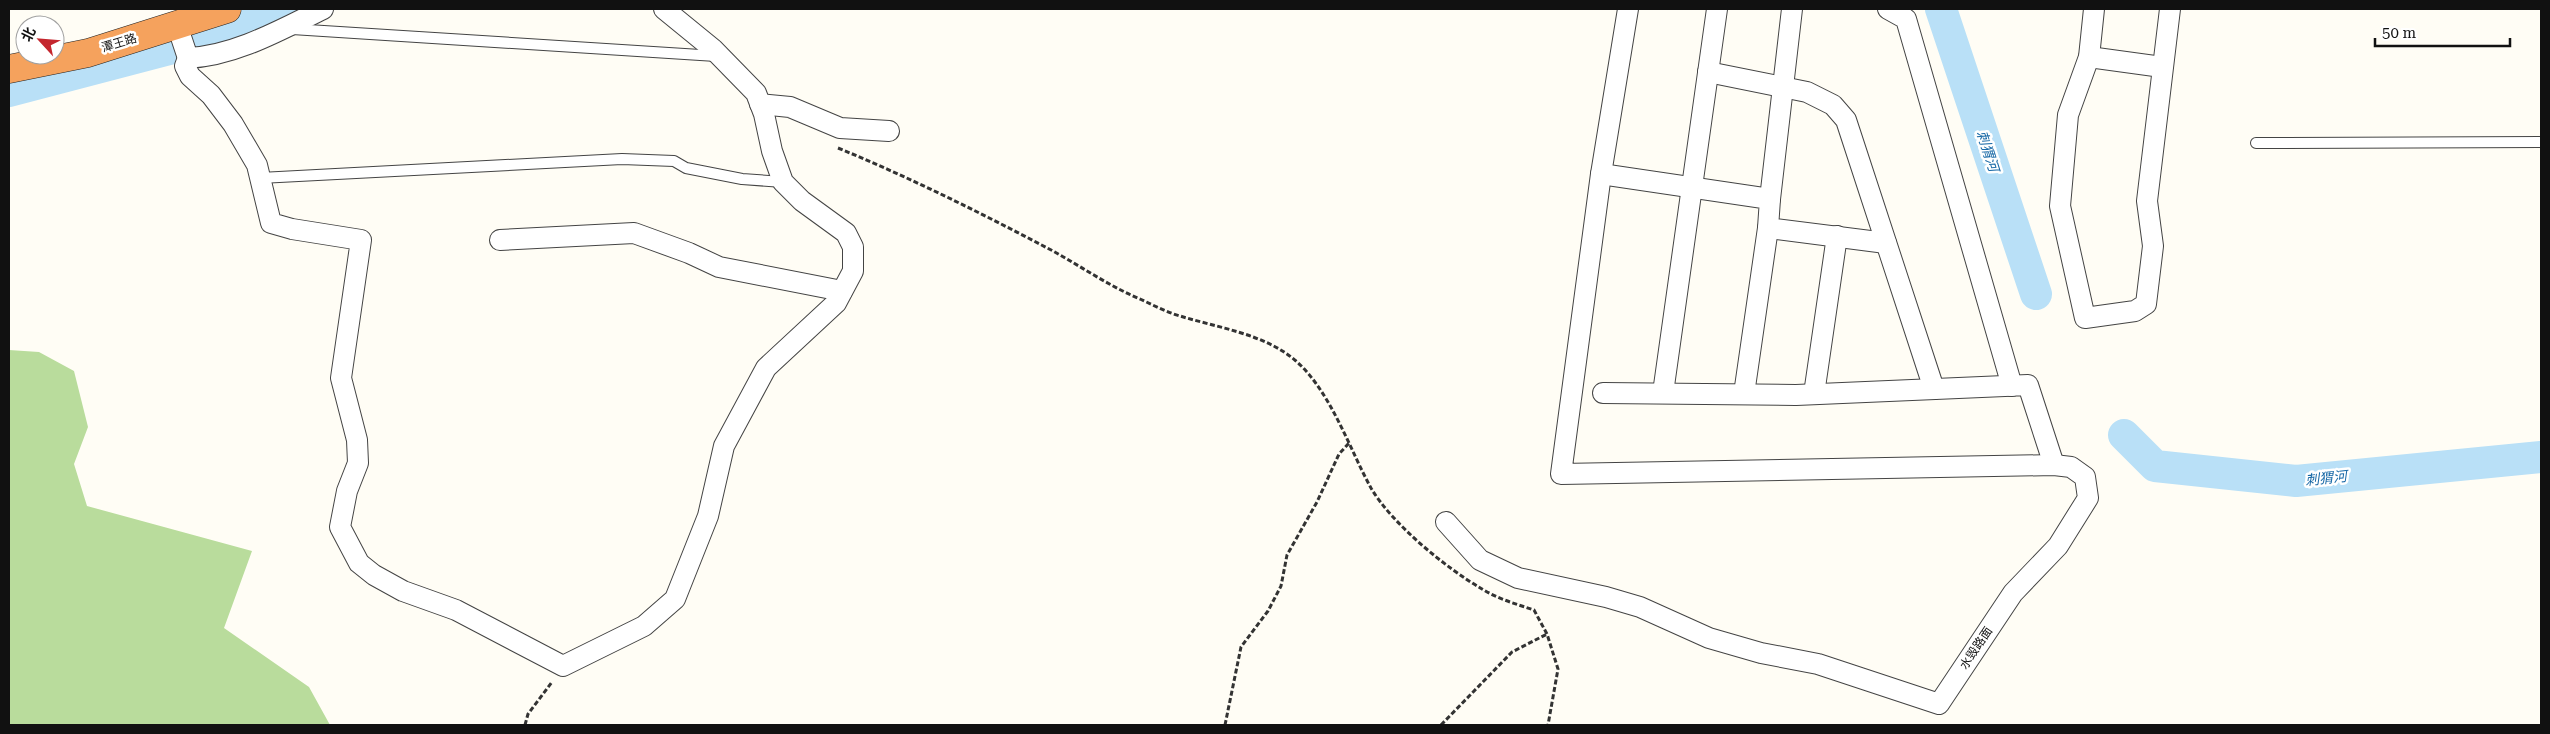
<svg xmlns="http://www.w3.org/2000/svg" width="2550" height="734" font-family="'Roboto Serif','Noto Sans SC',serif">
<style>
.forest{fill:#b9dc9c}
.lines{fill:none;stroke-linecap:round;stroke-linejoin:round}
.river{stroke:#b9e0f7;stroke-width:32}
.lane-casing{stroke:#444;stroke-width:12}
.street-casing{stroke:#444;stroke-width:22}
.highway-casing{stroke:#222;stroke-width:29}
.path{stroke:#333;stroke-width:3;stroke-dasharray:5 2.5;stroke-linecap:butt}
.lane{stroke:#fff;stroke-width:10}
.street{stroke:#fff;stroke-width:20}
.highway{stroke:#f5a25d;stroke-width:28}
.labels{text-anchor:middle;dominant-baseline:central;stroke-width:5;stroke-linejoin:round;paint-order:stroke}
.street-label{font-size:12px;fill:#111;stroke:#fff}
.water-label{font-size:14px;font-style:italic;fill:#1768a6;stroke:#fff}
</style>
<rect width="100%" height="100%" fill="#fffdf5"/>
<polygon class="forest" points="9,350 39,352 74,371 88,427 74,464 87,506 252,551 224,628 309,687 330,725 9,725"/>
<g class="lines">
<g class="river">
<polyline points="1941,9 2036,294"/>
<polyline points="9,91 234,32 280,9"/>
<polyline points="2124,435 2155,466 2296,481 2541,457"/>
</g>
<g class="lane-casing">
<g id="lane">
<polyline points="292,29 716,56"/>
<polyline points="2256,143 2541,142"/>
<polyline points="260,178 622,159 674,161 686,168 742,179 783,182"/>
</g>
</g>
<g class="street-casing">
<g id="street">
<polyline points="1888,9 1906,19 2012,386"/>
<polyline points="2094,9 2089,57 2068,115 2060,206 2085,318 2135,311 2146,304 2153,246 2147,201 2170,9"/>
<path d="M177,25L188,58C235,56 282,29 323,9"/>
<polyline points="2089,57 2162,67"/>
<polyline points="188,58 185,66 190,76 211,95 233,124 257,165 271,223 292,229 361,240 341,378 357,440 358,463 347,491 340,527 359,563 374,575 403,591 456,610 563,666 644,626 675,599 708,516 724,446 766,368 836,303 853,271 853,247 846,233 802,201 783,182 772,151 764,114 756,93 713,49 664,9"/>
<polyline points="1708,72 1807,92 1833,105 1846,120 1934,389"/>
<polyline points="760,104 790,107 840,128 889,131"/>
<polyline points="1601,174 1770,199 1768,228 1886,243"/>
<polyline points="1770,199 1792,9"/>
<polyline points="500,240 634,233 689,253 719,267 842,291"/>
<polyline points="1603,393 1796,395 2028,385 2054,465"/>
<polyline points="1663,393 1717,9"/>
<polyline points="1744,394 1768,228"/>
<polyline points="1814,394 1837,236"/>
<polyline points="1446,522 1480,560 1518,578 1606,597 1640,607 1709,638 1761,653 1818,664 1939,704 2013,593 2058,546 2088,498 2085,477 2071,467 2054,465 1561,474 1601,174 1628,9"/>
</g>
</g>
<g class="highway-casing">
<polyline id="highway" points="9,69 88,53 227,9"/>
</g>
<g class="path">
<path d="M838,148C911,178 983,214 1053,251C1082,267 1109,286 1140,299C1153,305 1166,312 1180,316C1219,328 1265,334 1296,361C1331,392 1349,448 1371,488C1392,524 1446,568 1482,589C1498,599 1516,604 1534,610L1547,634L1558,669L1548,725"/>
<polyline points="525,725 528,714 552,682"/>
<polyline points="1225,725 1241,647 1268,611 1281,586 1287,555 1317,502 1339,454 1350,442"/>
<polyline points="1441,725 1512,652 1547,634"/>
</g>
<use href="#lane" class="lane"/>
<use href="#street" class="street"/>
<use href="#highway" class="highway"/>
</g>
<g class="labels">
<g class="street-label">
<text transform="translate(119 43) rotate(-17)">潭王路</text>
<text transform="translate(1976 648) rotate(-56)">水毁路面</text>
</g>
<g class="water-label">
<text transform="translate(1988 151) rotate(72)">刺猬河</text>
<text transform="translate(2326 478) rotate(-6)">刺猬河</text>
</g>
</g>
<rect width="2550" height="734" fill="none" stroke="#111111" stroke-width="20"/>
<g transform="translate(40 40) rotate(296)"><circle r="24" fill="#ffffff" stroke="#a0a0a0"/>
<path d="M0-4L9 19L0 12L-9 19Z" fill="#c4262e"/>
<text y="-8" font-size="14" font-weight="bold" text-anchor="middle" fill="#111111">北</text>
</g>
<path d="M2375 38v8h135v-8" fill="none" stroke="#111111" stroke-width="2.5"/>
<text x="2382" y="38" font-size="15" fill="#111111" stroke="#ffffff" stroke-width="4" paint-order="stroke">50 m</text>
</svg>
